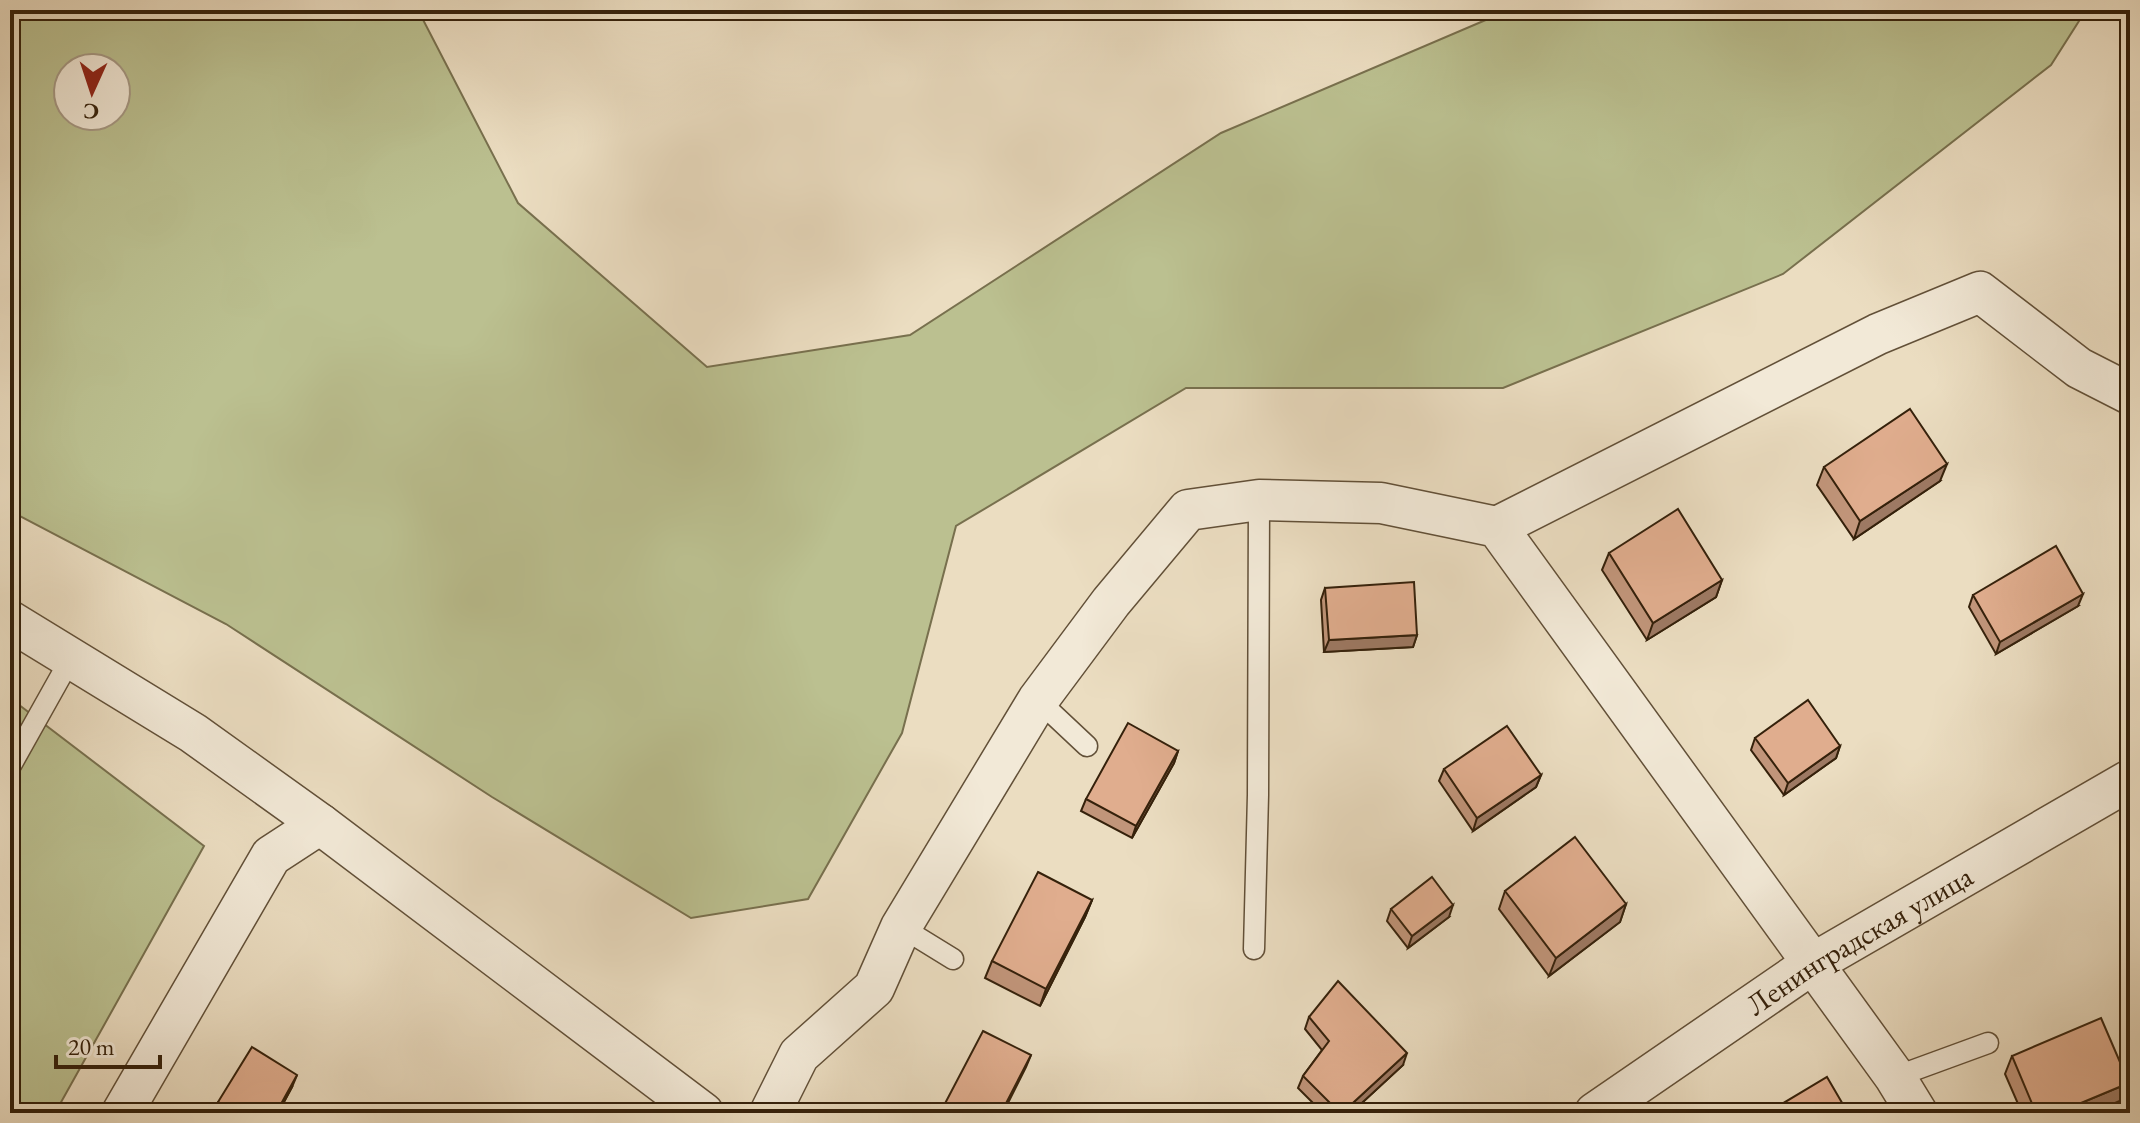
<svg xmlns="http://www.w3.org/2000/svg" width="2140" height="1123" font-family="'EB Garamond',serif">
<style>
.green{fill:#bbc090;stroke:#78704e;stroke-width:2;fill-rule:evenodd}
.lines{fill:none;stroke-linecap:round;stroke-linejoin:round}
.service-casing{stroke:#625038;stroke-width:23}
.minor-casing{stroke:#625038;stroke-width:43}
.service{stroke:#f2e9d7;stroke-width:20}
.minor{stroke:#f2e9d7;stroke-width:40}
.wall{fill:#c1957a;stroke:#35210b;stroke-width:2}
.shaded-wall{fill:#9d7963;stroke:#35210b;stroke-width:2}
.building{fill:#e0ad8e;stroke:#35210b;stroke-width:2}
.labels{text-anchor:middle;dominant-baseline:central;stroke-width:6;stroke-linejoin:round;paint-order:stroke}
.street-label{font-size:30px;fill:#35210b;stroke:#f2e9d7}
</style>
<rect width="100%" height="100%" fill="#ebddc1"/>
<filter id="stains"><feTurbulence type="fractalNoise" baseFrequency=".0025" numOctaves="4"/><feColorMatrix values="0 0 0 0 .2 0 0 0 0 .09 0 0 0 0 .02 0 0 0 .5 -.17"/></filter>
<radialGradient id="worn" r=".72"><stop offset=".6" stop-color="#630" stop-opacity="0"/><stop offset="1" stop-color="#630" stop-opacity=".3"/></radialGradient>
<g class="green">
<path d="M10,10H418L518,203L707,367L910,335L1221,133L1488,19L1526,10H2086L2051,65L1783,274L1503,388H1186L956,526L902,733L808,899L691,918L492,797L226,624L10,511ZM68,68H116V116H68Z"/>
<polygon points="10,698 204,846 55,1113 10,1113"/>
</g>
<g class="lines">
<g class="service-casing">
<g id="service">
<polyline points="1038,700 1087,746"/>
<polyline points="10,767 71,658"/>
<polyline points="901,927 953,959"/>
<polyline points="1254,949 1258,795 1259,500"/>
<polyline points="1895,1077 1988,1043"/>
</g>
</g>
<g class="minor-casing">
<g id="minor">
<polyline points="1497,527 1878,334 1980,292 2079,368 2130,394"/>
<polyline points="10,621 193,733 320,824 703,1113"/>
<polyline points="122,1113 271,856 320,824"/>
<polyline points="770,1113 799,1055 874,988 901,927 1038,700 1111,602 1188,510 1259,500 1381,503 1497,527 1895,1077 1917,1113"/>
<path id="s1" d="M1595,1113L1812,964L2130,780"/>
</g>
</g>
<use href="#service" class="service"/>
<use href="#minor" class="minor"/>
</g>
<g class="wall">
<polygon points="1824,467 1940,481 1854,539 1817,485"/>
<polygon points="1609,553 1722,580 1716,597 1647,640 1602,570"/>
<polygon points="1325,588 1417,635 1413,647 1324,652 1321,600"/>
<polygon points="1973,595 2078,606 1996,654 1969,607"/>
<polygon points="1755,738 1840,746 1836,758 1784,795 1751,750"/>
<polygon points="1178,751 1174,763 1132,838 1081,811 1086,799"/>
<polygon points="1444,769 1541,775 1536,787 1473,831 1439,781"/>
<polygon points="1505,891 1626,904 1620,922 1549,976 1499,909"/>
<polygon points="1092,900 1085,917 1040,1006 985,978 992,961"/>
<polygon points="1391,909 1449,917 1408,948 1387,921"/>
<polygon points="1309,1017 1403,1065 1351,1113 1323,1113 1298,1088 1303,1076 1322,1050 1305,1029"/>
<polygon points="2012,1056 2122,1100 2092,1113 2022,1113 2005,1074"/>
<polygon points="292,1087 278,1113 214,1113 218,1102"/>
</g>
<g class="shaded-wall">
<polygon points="1947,464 1940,481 1854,539 1860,521"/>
<polygon points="1722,580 1716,597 1647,640 1653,623"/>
<polygon points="2083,594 2078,606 1996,654 2000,642"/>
<polygon points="1417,635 1413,647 1324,652 1329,640"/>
<polygon points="1840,746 1836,758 1784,795 1788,783"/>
<polygon points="1178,751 1174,763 1132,838 1136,826"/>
<polygon points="1541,775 1536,787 1473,831 1477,818"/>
<polygon points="1092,900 1085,917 1040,1006 1046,989"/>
<polygon points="1626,904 1620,922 1549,976 1556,958"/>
<polygon points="1453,905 1449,917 1408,948 1412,936"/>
<polygon points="1407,1053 1403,1065 1351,1113 1342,1113"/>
<polygon points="1031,1055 1026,1067 1003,1113 1001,1113"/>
<polygon points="297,1075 292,1087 278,1113 276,1113"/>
<polygon points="2129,1083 2122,1100 2092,1113 2057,1113"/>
</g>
<g class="building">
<polygon points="1910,409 1947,464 1860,521 1824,467"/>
<polygon points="1678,509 1722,580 1653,623 1609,553"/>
<polygon points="2056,546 2083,594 2000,642 1973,595"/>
<polygon points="1414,582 1417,635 1329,640 1325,588"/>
<polygon points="1808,700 1840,746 1788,783 1755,738"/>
<polygon points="1128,723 1178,751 1136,826 1086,799"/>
<polygon points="1507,726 1541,775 1477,818 1444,769"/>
<polygon points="1575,837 1626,904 1556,958 1505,891"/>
<polygon points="1038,872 1092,900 1046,989 992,961"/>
<polygon points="1432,877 1453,905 1412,936 1391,909"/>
<polygon points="1338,981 1407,1053 1342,1113 1340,1113 1303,1076 1329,1041 1309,1017"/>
<polygon points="2101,1018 2129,1083 2057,1113 2036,1113 2012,1056"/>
<polygon points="983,1031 1031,1055 1001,1113 940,1113"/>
<polygon points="252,1047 297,1075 276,1113 239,1113 218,1102"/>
<polygon points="1827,1077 1848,1113 1772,1113 1770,1111"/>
</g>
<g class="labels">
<g class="street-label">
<text stroke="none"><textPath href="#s1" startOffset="316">Ленинградская улица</textPath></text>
</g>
</g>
<rect width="2140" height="1123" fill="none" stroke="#ebddc1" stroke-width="40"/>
<rect x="12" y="12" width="2116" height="1099" fill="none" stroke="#35210b" stroke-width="4"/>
<rect x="20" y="20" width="2100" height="1083" fill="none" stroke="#35210b" stroke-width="2"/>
<g transform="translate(92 92) rotate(183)"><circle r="38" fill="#f2e9d7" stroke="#a69985" stroke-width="2"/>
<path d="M0-6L14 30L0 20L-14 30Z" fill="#8f2418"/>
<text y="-12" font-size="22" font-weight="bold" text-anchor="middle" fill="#35210b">С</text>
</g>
<path d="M56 1055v12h104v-12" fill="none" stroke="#35210b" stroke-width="4"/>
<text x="68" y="1055" font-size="24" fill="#35210b" stroke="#f2e9d7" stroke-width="6" paint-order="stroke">20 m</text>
<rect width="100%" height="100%" filter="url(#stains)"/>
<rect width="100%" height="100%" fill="url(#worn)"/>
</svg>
